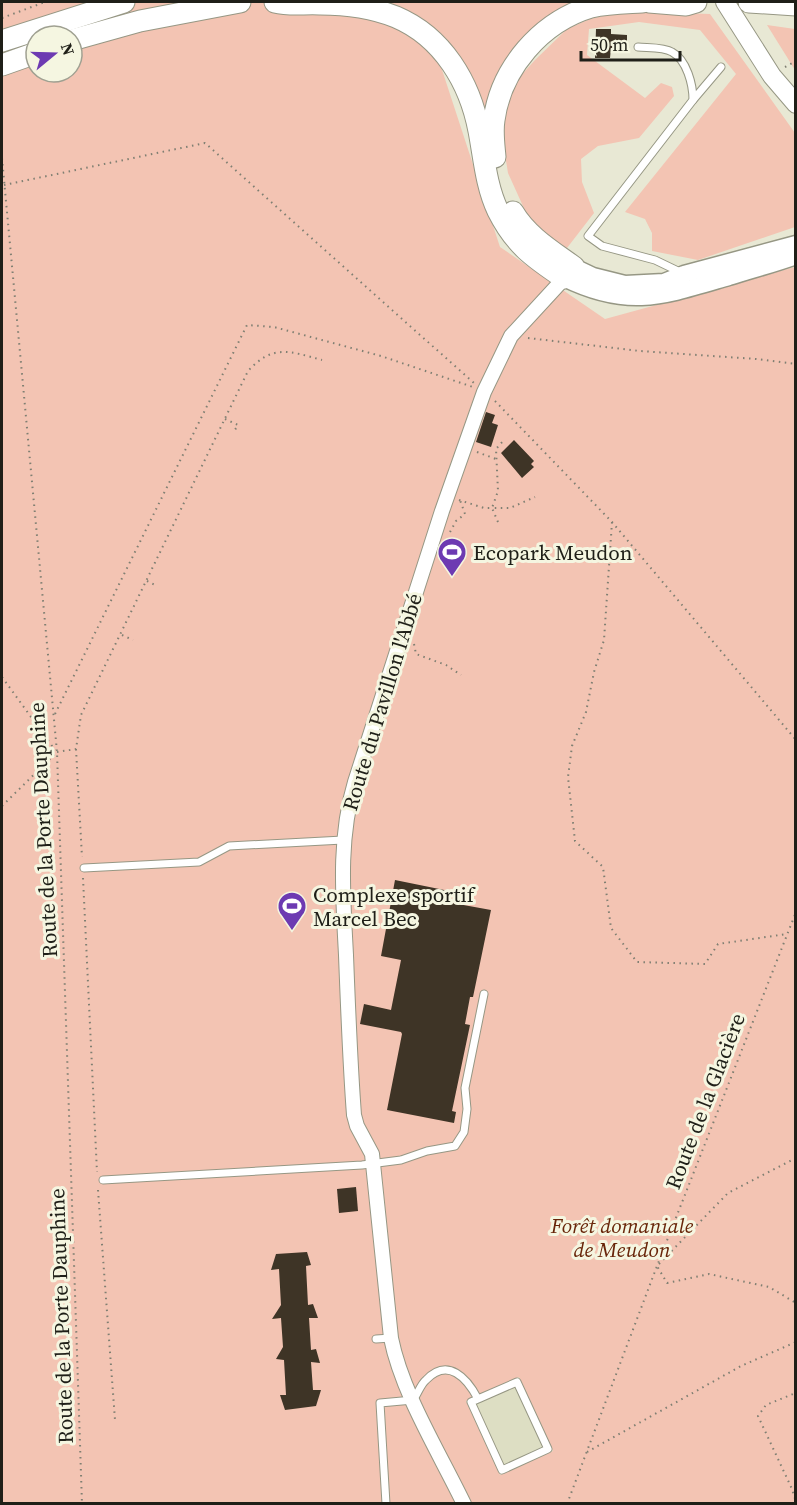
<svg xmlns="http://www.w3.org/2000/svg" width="797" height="1505" font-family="'Source Serif 4',serif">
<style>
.built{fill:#dddec3}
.green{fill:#f3c4b3;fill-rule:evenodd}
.building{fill:#3e3426}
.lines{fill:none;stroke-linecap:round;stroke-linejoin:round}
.service-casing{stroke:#969784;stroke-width:9}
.minor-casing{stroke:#969784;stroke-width:16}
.tertiary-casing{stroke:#969784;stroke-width:19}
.secondary-casing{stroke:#969784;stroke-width:20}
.trunk-casing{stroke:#969784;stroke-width:23}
.path{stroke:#7f7f72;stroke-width:2;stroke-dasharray:1.5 4.5;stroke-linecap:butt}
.service{stroke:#fff;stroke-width:7}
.minor{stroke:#fff;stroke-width:14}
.tertiary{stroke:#fff;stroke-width:16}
.secondary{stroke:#fff;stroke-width:18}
.trunk{stroke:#fff;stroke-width:21}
.labels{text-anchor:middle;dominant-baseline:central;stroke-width:6;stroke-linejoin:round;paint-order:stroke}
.poi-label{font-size:21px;fill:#1f1f18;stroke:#f5f6e1;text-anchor:start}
.street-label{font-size:21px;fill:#1f1f18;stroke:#f5f6e1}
.park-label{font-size:21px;font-style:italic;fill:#682509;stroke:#f5f6e1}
</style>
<rect width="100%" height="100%" fill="#e8e8d4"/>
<polygon class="built" points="519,1377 553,1451 500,1475 466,1401"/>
<g class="green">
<path d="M2,2H588L544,22L487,133L429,30L500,247L605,319L795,267V1503L2,1504ZM36,36H72V72H36ZM519,1377L553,1451L500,1475L466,1401Z"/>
<polygon points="623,11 710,14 795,133 795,227 698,260 652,251 652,233 645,219 625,212 736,74 700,30 639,22 589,29 587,55 645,98 661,83 672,87 674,96 639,138 598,146 581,159 582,182 594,213 567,248 553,247 527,215 508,173 502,136 506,109 516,81 535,60 567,29 590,19"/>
<polygon points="767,25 795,29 795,70"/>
</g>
<g class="building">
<polygon points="596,29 611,29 611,34 627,35 627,48 611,48 610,58 595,58"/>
<polygon points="486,412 495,415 492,423 498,425 491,447 476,442"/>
<polygon points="514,440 534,461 531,464 534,467 522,478 501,453"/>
<polygon points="395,880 449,891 447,902 491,910 473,997 470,997 465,1024 470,1025 452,1111 456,1112 454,1123 387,1110 402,1034 401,1032 360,1024 364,1004 391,1010 401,960 381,956"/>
<polygon points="356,1187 358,1211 339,1213 337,1189"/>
<polygon points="307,1252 311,1265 306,1266 308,1305 313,1304 318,1318 309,1318 311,1350 316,1349 320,1363 311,1362 313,1390 321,1390 316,1406 285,1410 280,1395 286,1395 284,1360 276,1359 283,1347 281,1318 272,1319 281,1305 279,1269 271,1270 276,1254"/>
</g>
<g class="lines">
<g class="service-casing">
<g id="service">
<path d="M638,47C648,48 664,47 672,52C687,60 693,85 693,100L588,236L602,246L655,260L680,272"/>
<polyline points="693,100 721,67"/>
<polyline points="84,868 199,862 229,846 343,840"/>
<polyline points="103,1180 362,1165 401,1160 427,1151 455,1146 464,1132 467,1109 465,1088 484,994"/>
<polyline points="376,1339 391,1338"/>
<path d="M386,1504L380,1403L413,1400C418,1394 420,1385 426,1380C448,1357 467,1378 478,1399L471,1402L502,1470L548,1449L517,1382L478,1399"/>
</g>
</g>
<g class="minor-casing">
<path id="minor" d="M464,1504C439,1452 402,1393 391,1338L372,1154L357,1126L354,1115C350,1062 348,1008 346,955C343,896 338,839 355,782L442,511L484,392L511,336L569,273"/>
</g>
<g class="tertiary-casing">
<g id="tertiary">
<polyline points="574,267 593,276 625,284 664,282 684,274 796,244"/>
<path d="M564,278C629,310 664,296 729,277C751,270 774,264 796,256"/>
</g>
</g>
<g class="secondary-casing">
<polyline id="secondary" points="725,2 772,76 796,104"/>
</g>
<g class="trunk-casing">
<g id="trunk">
<path d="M275,2C291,6 304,3 320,4C346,4 371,7 396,17C443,37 470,83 479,131C484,157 486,186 498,211C515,245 534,258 564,278"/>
<polyline points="649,2 686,5 696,2"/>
<polyline points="749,2 796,5"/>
<polyline points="72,40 140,21 240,2"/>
<polyline points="2,41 124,2"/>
<polyline points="2,65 36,53"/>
<path d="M495,157C494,145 492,132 494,120C501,68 541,22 591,7C608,3 625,3 642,2"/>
<path d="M513,212C527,236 552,251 574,267"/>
</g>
</g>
<g class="path">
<polyline points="2,18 45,2"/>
<polyline points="785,67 796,61"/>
<polyline points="2,158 57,752 82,1504"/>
<polyline points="4,185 205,143 475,384"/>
<polyline points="528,338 640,351 756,359 796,364"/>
<polyline points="495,401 612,522 796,740"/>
<polyline points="225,419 238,425 233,433"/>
<polyline points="477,452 496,459"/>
<polyline points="459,500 484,508 492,508 498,491 496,449 503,441"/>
<polyline points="498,522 492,508 510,508 535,497"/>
<polyline points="612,522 604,640 594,672 586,712 572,746 568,777 575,841 603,867 611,928 637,962 705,964 718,944 787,934"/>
<polyline points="450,532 456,521 465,514 460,500"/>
<polyline points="147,581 155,585"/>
<polyline points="122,635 133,640"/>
<polyline points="414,644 416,654 446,665 461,675"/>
<polyline points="2,677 55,750"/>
<polyline points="55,714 247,325 274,327 381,356 473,387"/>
<polyline points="76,749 82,857"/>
<path d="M57,752L76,749L81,715L248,371C273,344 289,351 322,360"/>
<polyline points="2,806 57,752"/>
<polyline points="83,878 97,1172"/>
<polyline points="448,897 456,899"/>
<polyline points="796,1158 728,1193 657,1266 667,1283 709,1274 769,1287 796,1303"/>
<polyline points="98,1190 115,1420"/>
<polyline points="796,1389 793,1394 766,1405 758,1416 792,1489 796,1502"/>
<polyline points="587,1452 741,1366 796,1342"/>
<polyline points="567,1504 657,1266 796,912"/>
</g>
<use href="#service" class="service"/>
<use href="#minor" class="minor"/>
<use href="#tertiary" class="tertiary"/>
<use href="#secondary" class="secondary"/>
<use href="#trunk" class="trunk"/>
</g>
<defs>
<g id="stadium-pin" transform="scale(1.5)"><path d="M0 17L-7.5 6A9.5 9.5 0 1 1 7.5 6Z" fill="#6d3ab2" stroke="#f5f6e1"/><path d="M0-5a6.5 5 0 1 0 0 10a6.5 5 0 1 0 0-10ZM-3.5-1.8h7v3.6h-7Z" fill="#fff"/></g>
</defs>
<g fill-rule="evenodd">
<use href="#stadium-pin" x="452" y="552"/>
<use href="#stadium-pin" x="292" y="906"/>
</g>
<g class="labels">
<g class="poi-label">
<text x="473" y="552">Ecopark Meudon</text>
<text x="313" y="894">Complexe sportif<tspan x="313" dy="24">Marcel Bec</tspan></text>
</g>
<g class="street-label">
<text transform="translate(382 702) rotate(-73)">Route du Pavillon l'Abbé</text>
<text transform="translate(43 830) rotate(-93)">Route de la Porte Dauphine</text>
<text transform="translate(705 1101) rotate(-69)">Route de la Glacière</text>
<text transform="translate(61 1316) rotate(-92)">Route de la Porte Dauphine</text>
</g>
<g class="park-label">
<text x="622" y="1225">Forêt domaniale<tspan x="622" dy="24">de Meudon</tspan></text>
</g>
</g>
<rect width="797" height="1505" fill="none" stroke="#1f1f18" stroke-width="6"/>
<g transform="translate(54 54) rotate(71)"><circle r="28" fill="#f5f6e1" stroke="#9fa091" stroke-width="1.5"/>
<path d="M0-4.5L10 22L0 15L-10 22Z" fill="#6d3ab2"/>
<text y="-9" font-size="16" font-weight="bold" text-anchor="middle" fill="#1f1f18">N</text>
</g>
<path d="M581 51v9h99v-9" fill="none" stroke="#1f1f18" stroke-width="3"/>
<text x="590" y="51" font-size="18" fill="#1f1f18" stroke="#f5f6e1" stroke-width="4.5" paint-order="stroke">50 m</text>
</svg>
